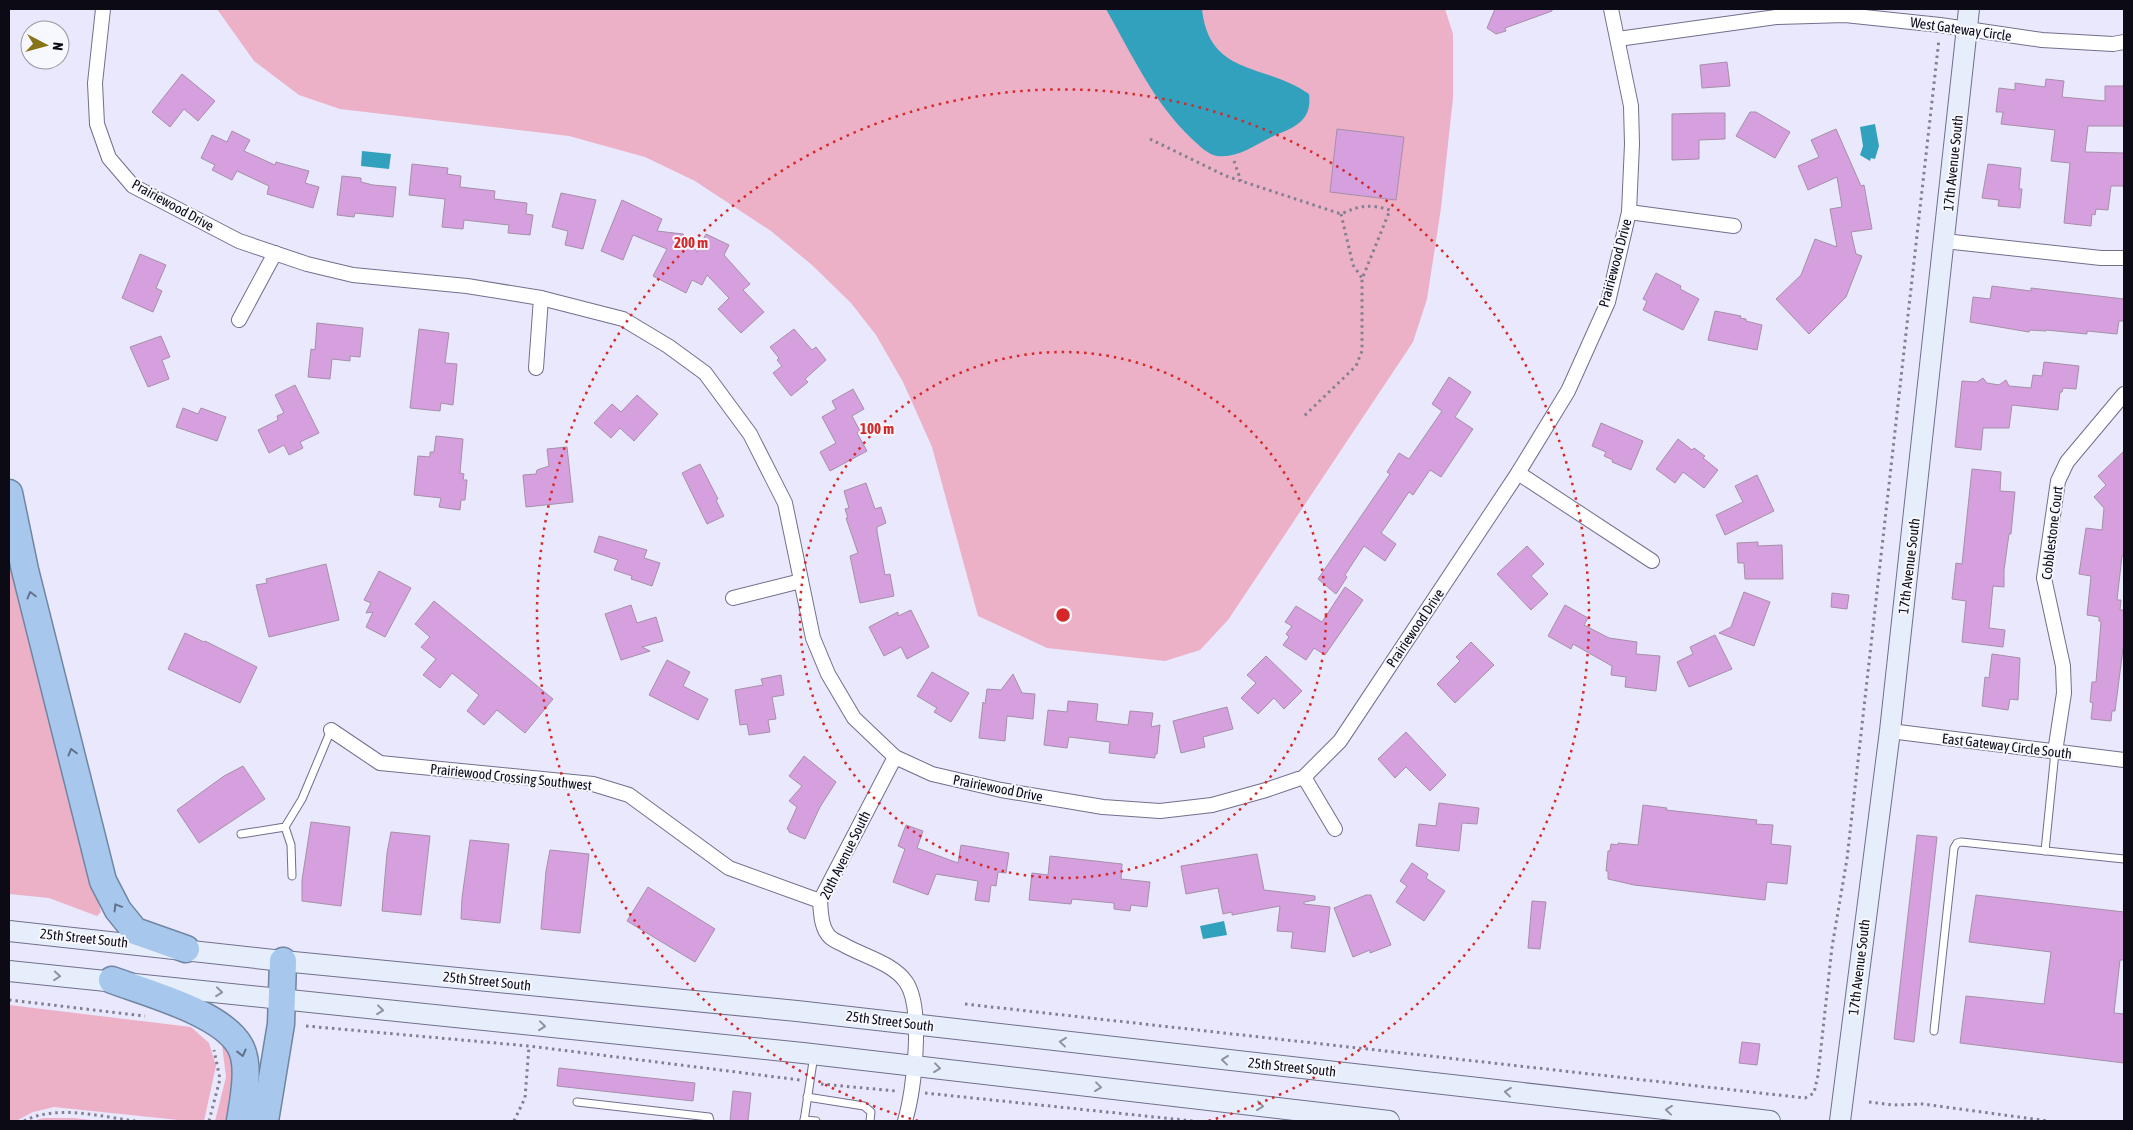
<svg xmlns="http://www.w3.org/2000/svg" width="2133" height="1130" font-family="'Asap Condensed',sans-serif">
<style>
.green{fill:#ecb1c6}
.water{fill:#31a1be}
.building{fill:#d6a0df;stroke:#a68fa9}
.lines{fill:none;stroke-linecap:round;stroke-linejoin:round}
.lane-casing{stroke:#716f8d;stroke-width:9}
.street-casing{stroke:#716f8d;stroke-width:16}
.secondary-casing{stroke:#716f8d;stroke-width:22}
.highway-casing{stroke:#7085a1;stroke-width:29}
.path{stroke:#818090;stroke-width:3;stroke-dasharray:2.5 4;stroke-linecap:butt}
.lane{stroke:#fff;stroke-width:7}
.street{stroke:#fff;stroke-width:14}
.secondary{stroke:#e5eefa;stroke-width:20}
.highway{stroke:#a7c7ed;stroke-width:26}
.oneway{stroke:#61728c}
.oneway2{stroke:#8e939e}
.ring{fill:none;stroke:#d62828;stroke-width:2.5;stroke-dasharray:2.5 5}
.labels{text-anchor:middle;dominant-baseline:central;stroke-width:4;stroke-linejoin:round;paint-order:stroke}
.street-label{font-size:14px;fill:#0b0a15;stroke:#f7f7fe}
.centre{fill:#d62828;stroke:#f7f7fe;stroke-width:2.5}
.ring-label{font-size:15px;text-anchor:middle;font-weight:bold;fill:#d62828;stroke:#f7f7fe;stroke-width:4;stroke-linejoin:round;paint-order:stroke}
</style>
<rect width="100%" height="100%" fill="#e9e8fd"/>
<g class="green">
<polygon points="217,9 1445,9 1453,34 1453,98 1441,208 1427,299 1413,342 1228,620 1200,650 1165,661 1047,648 978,616 932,447 903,382 876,335 851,303 812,265 771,231 695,181 645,157 569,136 340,109 299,95 254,61"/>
<polygon points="9,518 101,912 97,916 49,898 9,894"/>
<polygon points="9,1005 191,1027 209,1043 216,1066 204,1121 188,1121 54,1107 33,1112 16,1121 9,1121"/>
<polygon points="227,1042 237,1069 230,1121 215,1121 226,1077 222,1045"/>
<polygon points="44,1118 74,1118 100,1121 32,1121"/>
</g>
<g class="water">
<path d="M1106,9H1202C1209,77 1266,63 1309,94C1312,118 1298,126 1278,134C1259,142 1239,159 1217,156C1207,154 1200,146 1192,139C1154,103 1132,55 1106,9Z"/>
<polygon points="1875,124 1879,146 1875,159 1871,158 1870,161 1860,155 1863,146 1860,127"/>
<polygon points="362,151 391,154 389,169 361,166"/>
<polygon points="1224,921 1227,935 1203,939 1200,926"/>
</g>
<g class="building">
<polygon points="1495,9 1552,9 1552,11 1505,28 1506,31 1496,34 1487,28"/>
<polygon points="1727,62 1730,86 1702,88 1700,65"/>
<polygon points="182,74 215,101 198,121 184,109 170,127 152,112"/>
<polygon points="2046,79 2064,81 2062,97 2105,101 2105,86 2124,86 2124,126 2088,126 2085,152 2124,153 2124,186 2111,186 2108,210 2096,209 2095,215 2092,214 2091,226 2064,223 2070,163 2051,161 2055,130 2001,124 2003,112 1996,112 1999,88 2015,90 2015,83 2045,87"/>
<polygon points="1750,112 1756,112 1790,132 1775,158 1736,136"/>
<polygon points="1708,113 1725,113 1725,139 1699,140 1699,159 1672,160 1672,114"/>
<polygon points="1337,129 1404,137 1396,200 1330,192"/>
<polygon points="1836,129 1861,186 1864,185 1872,229 1851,232 1856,254 1862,256 1846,297 1809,334 1776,299 1801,275 1815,239 1837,247 1830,209 1842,207 1837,177 1808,190 1798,166 1819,157 1811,140"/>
<polygon points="232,131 250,140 244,151 275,165 276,162 309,171 305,183 319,187 313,208 267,194 269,186 237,171 232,180 212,170 215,165 201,158 212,135 227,142"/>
<polygon points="412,164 448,168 447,174 461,176 460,187 495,191 494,199 527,203 526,214 533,215 530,235 508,233 509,225 464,220 463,229 442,227 445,199 409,195"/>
<polygon points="1988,164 2021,168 2019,189 2022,189 2020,208 1998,206 1999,200 1982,198"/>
<polygon points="342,176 361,178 361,182 373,185 396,187 393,217 355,213 354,217 337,215"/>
<polygon points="561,193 596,200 583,249 565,245 568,231 552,227"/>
<polygon points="622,200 662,219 657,231 683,234 697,252 706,234 729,245 724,255 750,284 743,290 764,312 741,333 718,309 729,298 707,275 702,285 692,280 686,293 653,276 667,249 633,235 623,260 601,251"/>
<polygon points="140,254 166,265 156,288 162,291 153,312 122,298"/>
<polygon points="1656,273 1681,286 1680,289 1699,299 1683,330 1643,310 1647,301 1643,299"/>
<polygon points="1992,286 2031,291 2031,288 2124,299 2124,321 2119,321 2117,334 2087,331 2087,334 2046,330 2046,331 2030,330 2029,332 1970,322 1973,297 1990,299"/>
<polygon points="1715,311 1741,316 1740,318 1746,319 1746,321 1762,325 1757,350 1708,340"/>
<polygon points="317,323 363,328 360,357 350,356 350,361 332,359 330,379 308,377 311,349 315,350"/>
<polygon points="419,329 449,333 445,363 457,364 453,405 441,403 440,411 410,408"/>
<polygon points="794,329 812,350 816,347 826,360 805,379 808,382 791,396 773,373 782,366 777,360 779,358 770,347"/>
<polygon points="161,336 170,357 162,360 169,379 148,387 130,347"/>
<polygon points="2044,362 2079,366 2076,389 2063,388 2062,392 2060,392 2058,410 2012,405 2009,428 1983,428 1981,450 1955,447 1962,381 1977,382 1983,378 1987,383 1999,385 2006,380 2009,386 2031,388 2033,375 2042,376"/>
<polygon points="1449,377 1471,392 1455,417 1473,429 1441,477 1430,470 1413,495 1409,492 1381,533 1396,544 1385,561 1364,546 1345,575 1347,577 1336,594 1318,579 1390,474 1387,472 1399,453 1409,459 1442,411 1432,404"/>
<polygon points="295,385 319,433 300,442 303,448 289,455 284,445 269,453 258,430 278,420 277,416 284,413 275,395"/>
<polygon points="853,389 864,409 852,416 860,431 857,433 867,451 830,471 820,452 836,443 822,417 836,409 832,401"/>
<polygon points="637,395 658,414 634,441 620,428 611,438 594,423 612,404 621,412"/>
<polygon points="183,408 198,414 201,408 226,417 217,441 176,427"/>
<polygon points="1601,423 1643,441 1631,470 1612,462 1613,460 1604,456 1606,452 1592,446"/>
<polygon points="436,436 463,439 460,473 464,474 463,480 467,480 465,500 461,500 460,510 439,507 441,498 414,495 418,456 430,457 430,452 434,452"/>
<polygon points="1678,439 1692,450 1694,448 1705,456 1703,458 1718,470 1704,488 1683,472 1675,483 1656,469"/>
<polygon points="567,447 573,502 526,507 523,475 536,474 537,470 549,466 547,449"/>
<polygon points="2124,451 2124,556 2122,556 2117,600 2121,600 2120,610 2124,610 2124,641 2115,711 2112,711 2111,721 2091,719 2093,703 2090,702 2092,682 2096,682 2101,622 2099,621 2099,617 2087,615 2091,576 2079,574 2086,528 2102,530 2104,508 2094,497 2106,485 2098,476"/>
<polygon points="700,464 718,499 716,500 724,516 707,524 682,473"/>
<polygon points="1972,469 2001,472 2000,491 2015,492 2011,534 2009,534 2004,570 2004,587 1993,586 1989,628 2005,630 2003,647 1962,642 1966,601 1952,599 1956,563 1962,564"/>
<polygon points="1757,475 1774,511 1725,535 1716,515 1743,502 1735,486"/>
<polygon points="866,483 875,509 881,507 886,523 877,527 877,531 885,575 890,574 894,596 860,603 850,556 858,553 846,518 848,518 845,509 849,508 844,491"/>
<polygon points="599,536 647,550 644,558 660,563 652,586 631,579 632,576 614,570 618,560 594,552"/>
<polygon points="1758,542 1758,546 1782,545 1783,579 1745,579 1744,563 1738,563 1737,543"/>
<polygon points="1527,546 1544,564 1531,576 1548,594 1531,610 1497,574"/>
<polygon points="326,564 339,620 269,637 256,585 267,583 266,579"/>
<polygon points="379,571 411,588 385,637 366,627 373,612 366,613 371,603 364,600"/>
<polygon points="1345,587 1363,600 1325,655 1314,648 1306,660 1283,645 1289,637 1286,634 1292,626 1285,622 1296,606 1322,622"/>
<polygon points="1744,592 1770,602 1754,646 1719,633 1731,627"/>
<polygon points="1832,593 1849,595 1847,609 1831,607"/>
<polygon points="434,601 553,699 525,733 497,710 484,725 467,711 479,695 452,673 440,688 423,675 436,659 421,647 430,637 415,624"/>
<polygon points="631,605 637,623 656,617 663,641 642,647 650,651 621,660 605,614"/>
<polygon points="1565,605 1588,618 1584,625 1609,638 1637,642 1636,654 1660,656 1656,691 1625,687 1626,677 1611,675 1612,666 1573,644 1571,649 1548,636"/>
<polygon points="911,610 929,647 907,659 901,647 884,656 869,627 898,612 898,616"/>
<polygon points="185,633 204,642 205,641 257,667 240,703 168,669"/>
<polygon points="1715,635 1732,669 1689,687 1677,662 1693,654 1690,647"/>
<polygon points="1471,642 1494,665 1455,703 1437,684 1460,661 1456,657"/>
<polygon points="1992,654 2020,658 2018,700 2010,699 2008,710 1982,706 1985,677 1989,678"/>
<polygon points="1266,656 1302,691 1284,709 1274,698 1258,714 1241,698 1256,683 1247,675"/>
<polygon points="667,660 690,672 683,686 708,699 698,720 649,695"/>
<polygon points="932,672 969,693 951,722 934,712 937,708 917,696"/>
<polygon points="1013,674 1022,693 1035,694 1033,719 1007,716 1005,741 979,738 983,702 985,704 987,689 1001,690"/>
<polygon points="781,675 784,695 772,697 776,719 768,720 770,732 749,735 747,724 740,725 735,690 763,685 761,679"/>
<polygon points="1068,701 1098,704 1096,721 1128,725 1130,711 1153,713 1151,727 1160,725 1157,754 1155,754 1155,758 1109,753 1110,742 1069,737 1067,748 1044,745 1048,710 1067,712"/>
<polygon points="1227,707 1233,729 1203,737 1205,747 1181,753 1173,721"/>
<polygon points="1406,732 1446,775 1430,791 1406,767 1395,778 1378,759"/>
<polygon points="804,756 836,782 820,807 805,839 789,832 789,830 787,829 797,807 789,801 802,786 789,776"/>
<polygon points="243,766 265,799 199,843 177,810 224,776"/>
<polygon points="1439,803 1479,808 1477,824 1462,823 1459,851 1416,846 1419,824 1436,826"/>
<polygon points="1643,805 1667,808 1666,810 1757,820 1756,824 1773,825 1771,844 1791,846 1787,884 1767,882 1765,900 1634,885 1608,879 1608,871 1606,871 1608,851 1610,851 1611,844 1618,845 1618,843 1638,845"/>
<polygon points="311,822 350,827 341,906 302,901 302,880"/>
<polygon points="906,825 923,831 917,848 958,863 961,845 1009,853 1006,873 998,872 996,886 991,885 989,902 975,900 978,881 936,874 928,895 893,882 905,849 898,846"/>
<polygon points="391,832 430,836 421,915 382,911 387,853"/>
<polygon points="1917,835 1937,837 1914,1042 1894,1039"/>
<polygon points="470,840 509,844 500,923 461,919 462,898"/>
<polygon points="550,850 589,854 580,933 541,929 546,871"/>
<polygon points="1257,854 1264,890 1315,896 1315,900 1304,902 1304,904 1330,907 1325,952 1291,948 1293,932 1277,931 1280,906 1232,915 1232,912 1223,914 1218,888 1186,894 1181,866"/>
<polygon points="1050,856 1122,864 1121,879 1150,882 1147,907 1131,905 1130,911 1114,909 1114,903 1072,899 1071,904 1029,900 1032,873 1048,875"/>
<polygon points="1412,863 1428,874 1426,878 1445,891 1424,921 1396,902 1407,886 1400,881"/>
<polygon points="648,887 715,929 695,962 627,921"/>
<polygon points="1366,895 1371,895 1391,945 1370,953 1370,950 1353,957 1334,908"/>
<polygon points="1976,895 2124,912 2124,960 2120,960 2114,1013 2124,1014 2124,1063 1960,1043 1966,996 2044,1004 2051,952 1969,942"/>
<polygon points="1532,901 1546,902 1540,949 1528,948"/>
<polygon points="1742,1042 1760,1044 1757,1065 1739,1063"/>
<polygon points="559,1068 695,1083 693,1101 557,1086"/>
<polygon points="733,1091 751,1093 748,1121 730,1121"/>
</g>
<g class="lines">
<g class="lane-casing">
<g id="lane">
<polyline points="285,827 291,845 292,876"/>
<polyline points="241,834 285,827 302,799 331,730"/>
<polyline points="2045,851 2055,752"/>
<polyline points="1934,1031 1954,848 1957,843 1961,842 2124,859"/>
<polyline points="807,1097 864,1106 871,1112 870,1121"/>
<polyline points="577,1102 709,1117 710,1121"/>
<polyline points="804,1120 816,1121"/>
<polyline points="804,1121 814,1055"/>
</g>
</g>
<g class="street-casing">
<g id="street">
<polyline points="103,9 95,83 97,124 109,158 133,186 239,241 307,264 353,275 467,286 541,298 623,319 668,346 705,373 750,434 785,503 813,638 828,674 854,718 895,757 932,774 1001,790 1103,807 1160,811 1212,805 1266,790 1304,777 1340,741 1518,473 1568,391 1608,302 1629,212 1632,144 1631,106 1611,9"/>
<polyline points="1618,39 1776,17 1845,15 1940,25 2042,40 2113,44 2124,42"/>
<polyline points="1629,212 1734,226"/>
<polyline points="1944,241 2101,258 2124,258"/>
<polyline points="239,320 275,253"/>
<polyline points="536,368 541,298"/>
<polyline points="1518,473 1652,561"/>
<polyline points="733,598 801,581"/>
<polyline points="331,730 380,763 593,784 629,795 729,868 820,901"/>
<polyline points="1890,731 2124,760"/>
<polyline points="2055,752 2064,693 2063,666 2044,578 2058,481 2067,462 2124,394"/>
<path d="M895,757L820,901C821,913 821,928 830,937C833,940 840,943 844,945C863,956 893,963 906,982C924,1008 914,1091 905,1121"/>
<polyline points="1304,777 1335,829"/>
</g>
</g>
<g class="secondary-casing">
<g id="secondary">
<polyline points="9,931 283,961 797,1011 1770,1121"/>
<polyline points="9,971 803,1053 1389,1121"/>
<polyline points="1840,1121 1890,731 1969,9"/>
</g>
</g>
<g class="highway-casing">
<g id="highway">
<polyline points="9,493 25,570 103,881 118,910 135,931 186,949"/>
<path d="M112,980C147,993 222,1013 240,1046C251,1065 243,1101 240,1121"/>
<polyline points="265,1121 281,1024 283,961"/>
</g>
</g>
<g class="path">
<path d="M1150,139L1226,176L1341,214C1360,205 1370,204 1390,210L1362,279V351L1356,366L1302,418"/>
<polyline points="1234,161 1241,181"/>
<polyline points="1341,214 1353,265 1362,278"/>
<polyline points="9,1000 145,1016"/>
<polyline points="965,1004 1805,1098 1814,1093 1818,1075 1832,947 1847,859 1939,39"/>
<polyline points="306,1026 529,1046 800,1080"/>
<polyline points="821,1084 896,1091"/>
<polyline points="925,1093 1193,1121"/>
<polyline points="1869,1102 1893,1105 1923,1104 2048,1121"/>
<path d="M24,1121C57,1104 101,1117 136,1121"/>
<polyline points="209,1121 220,1079 214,1050"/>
<polyline points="514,1121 525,1098 529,1046"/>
</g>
<use href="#lane" class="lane"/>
<use href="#street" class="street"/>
<use href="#secondary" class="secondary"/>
<use href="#highway" class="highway"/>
</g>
<defs><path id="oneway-chevron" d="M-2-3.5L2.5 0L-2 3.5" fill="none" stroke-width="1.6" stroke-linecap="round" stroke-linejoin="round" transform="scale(1.25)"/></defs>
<g class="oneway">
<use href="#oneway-chevron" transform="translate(31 595) rotate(-105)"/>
<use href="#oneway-chevron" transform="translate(72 752) rotate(-105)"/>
<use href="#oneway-chevron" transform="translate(117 907) rotate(-121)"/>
<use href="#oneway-chevron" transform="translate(242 1053) rotate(76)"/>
</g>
<g class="oneway2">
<use href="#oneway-chevron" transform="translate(57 976) rotate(5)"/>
<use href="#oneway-chevron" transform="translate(219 992) rotate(6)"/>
<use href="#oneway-chevron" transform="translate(380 1010) rotate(6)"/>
<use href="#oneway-chevron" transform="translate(542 1026) rotate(6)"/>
<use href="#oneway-chevron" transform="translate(1063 1042) rotate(-174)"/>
<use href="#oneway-chevron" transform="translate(1225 1060) rotate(-174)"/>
<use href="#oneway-chevron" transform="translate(937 1068) rotate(7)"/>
<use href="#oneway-chevron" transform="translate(1098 1087) rotate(7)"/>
<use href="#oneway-chevron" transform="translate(1508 1092) rotate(-174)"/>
<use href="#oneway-chevron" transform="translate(1260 1106) rotate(7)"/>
<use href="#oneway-chevron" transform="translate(1669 1110) rotate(-174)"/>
</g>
<g class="ring">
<circle cx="1063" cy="615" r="263"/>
<path d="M918 1121A526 526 0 1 1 1208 1121"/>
</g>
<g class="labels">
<g class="street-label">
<text transform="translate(1961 29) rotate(8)">West Gateway Circle</text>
<text transform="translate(1953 163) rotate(-84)">17th Avenue South</text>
<text transform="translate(173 205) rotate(29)">Prairiewood Drive</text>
<text transform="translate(1615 263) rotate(-75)">Prairiewood Drive</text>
<text transform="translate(2052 533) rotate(-83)">Cobblestone Court</text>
<text transform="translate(1909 566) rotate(-83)">17th Avenue South</text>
<text transform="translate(1415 628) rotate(-56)">Prairiewood Drive</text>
<text transform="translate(2007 746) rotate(7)">East Gateway Circle South</text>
<text transform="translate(511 777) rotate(6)">Prairiewood Crossing Southwest</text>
<text transform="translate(998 788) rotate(11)">Prairiewood Drive</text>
<text transform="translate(845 855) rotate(-64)">20th Avenue South</text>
<text transform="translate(84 938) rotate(6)">25th Street South</text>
<text transform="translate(1859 967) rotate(-83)">17th Avenue South</text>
<text transform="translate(487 981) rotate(6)">25th Street South</text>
<text transform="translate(890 1021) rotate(7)">25th Street South</text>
<text transform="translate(1292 1067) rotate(6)">25th Street South</text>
</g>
</g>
<circle cx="1063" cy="615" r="8" class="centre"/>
<g class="ring-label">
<text x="691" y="248">200 m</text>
<text x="877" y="434">100 m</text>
</g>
<rect width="2133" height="1130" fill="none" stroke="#0b0a15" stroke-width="20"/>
<g transform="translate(45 45) rotate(96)"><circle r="24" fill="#f7f7fe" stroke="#9998a1"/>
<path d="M0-4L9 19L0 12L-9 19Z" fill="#867417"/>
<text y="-8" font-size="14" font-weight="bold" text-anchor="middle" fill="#0b0a15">N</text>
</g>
</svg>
